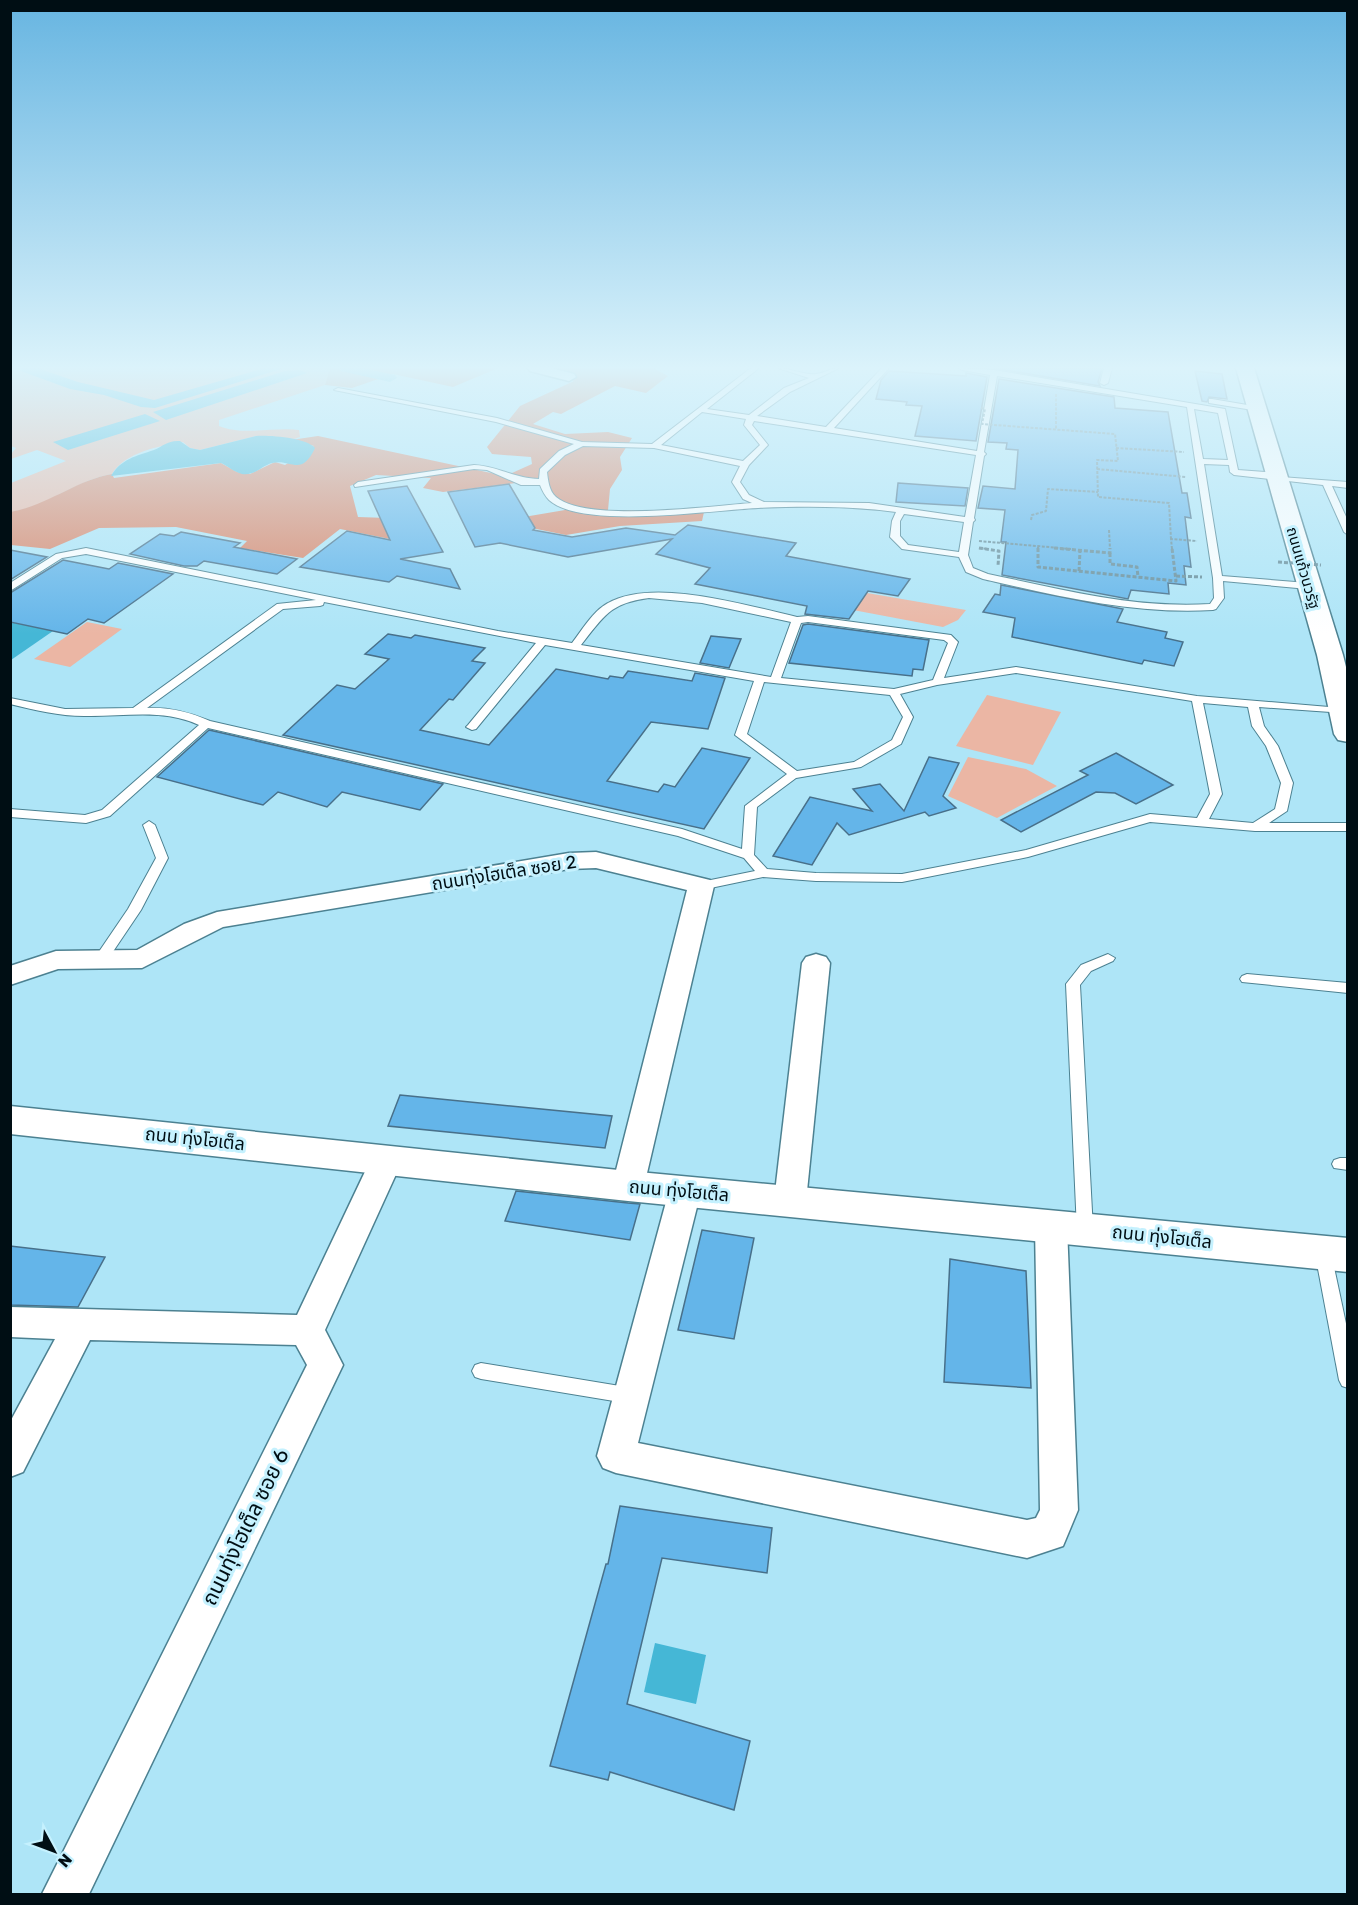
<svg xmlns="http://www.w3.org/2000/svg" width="1358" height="1905" font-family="Rubik,'Noto Sans Thai',sans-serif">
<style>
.green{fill:#ebb6a4}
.forest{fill:#da876b}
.water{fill:#45b7d6}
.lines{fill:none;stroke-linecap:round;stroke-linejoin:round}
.canal{fill:#45b7d6;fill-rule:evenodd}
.building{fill:#64b5e9;stroke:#48708a;stroke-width:1.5}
.lane-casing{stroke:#4c8191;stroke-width:2}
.street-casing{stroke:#4c8191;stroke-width:3}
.secondary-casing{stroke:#4c8191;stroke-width:3}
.path-far1{stroke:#678d9a;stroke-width:2;stroke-dasharray:3 1.5;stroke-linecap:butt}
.path{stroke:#678d9a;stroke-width:3;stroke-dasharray:4 2;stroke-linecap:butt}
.lane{fill:#fff;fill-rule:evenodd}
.street{fill:#fff;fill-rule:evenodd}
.secondary{fill:#fff;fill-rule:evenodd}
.path-bridge-far1{stroke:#678d9a;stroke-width:2;stroke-dasharray:3 1.5;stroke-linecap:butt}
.path-bridge{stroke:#678d9a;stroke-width:3;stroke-dasharray:4 2;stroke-linecap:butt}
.labels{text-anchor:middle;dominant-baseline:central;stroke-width:6;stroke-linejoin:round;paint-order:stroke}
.far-street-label{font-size:15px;fill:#000e14;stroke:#c5f1fe}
.street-label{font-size:18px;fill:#000e14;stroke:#c5f1fe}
.near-street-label{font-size:21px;fill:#000e14;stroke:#c5f1fe}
</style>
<rect width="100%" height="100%" fill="#aee5f7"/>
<g class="green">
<path d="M11,368H312L331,369L325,385L219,420V426C242,436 274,427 299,430L300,437L291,440L256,436L200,450L190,448L183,442C160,446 125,452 112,474C76,480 47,507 11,512V483L66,461L37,450L11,459V454L16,448L11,446Z"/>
<polygon points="867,593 966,610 958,620 943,627 853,610"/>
<polygon points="87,622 122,629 70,667 34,659"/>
<polygon points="987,695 1061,712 1033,765 956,746"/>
<polygon points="968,757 1026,769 1057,786 997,818 948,796"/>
</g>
<g class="forest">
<polygon points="312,368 498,368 453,387 393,374 352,388 325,385 330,369"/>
<path d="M526,368H653L668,376L646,393L615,386L561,414L553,412L533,424L565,434L608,432L632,438L620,457L622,470L610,489L608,510L704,512L702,521L620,526L566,535L512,524V519L565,510L539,480L443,492L423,488L431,478L376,475L350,486L358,517L417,519L395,540L340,529L303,558L240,548L247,541L176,527L99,528L50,549L11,545L10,512C47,506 76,480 112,474L114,478L221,463L237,472L250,474L275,462L285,465L314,446L291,440L318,436L505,476L532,464L531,457L492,454L487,447L520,406L574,381Z"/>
</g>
<g class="water">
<polygon points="300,370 307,373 166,420 153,412 285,371"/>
<polygon points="145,414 160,421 68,450 53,442"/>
<path d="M256,436C270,435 307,438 315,448C301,478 291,458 272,463C261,466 255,476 242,474C234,472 228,466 221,463L111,476C121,459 136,456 154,450C163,446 168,440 180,441L190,448L200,450Z"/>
<polygon points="10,622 53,631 11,660"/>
<polygon points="655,1643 706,1655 696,1704 644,1692"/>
</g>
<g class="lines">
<g class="canal">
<polygon points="20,368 37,368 78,382 154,400 265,368 284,368 155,408 141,407 104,395 70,389 21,371"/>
<polygon points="340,368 362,368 395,375 397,378 390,382 341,371"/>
</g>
</g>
<g class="building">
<polygon points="993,368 1102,368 1098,382 1100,386"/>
<polygon points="889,371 966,376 966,373 987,377 976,441 915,436 922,406 906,405 907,402 876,399 881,380"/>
<polygon points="1195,371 1222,374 1227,399 1209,397 1207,402 1202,401"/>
<polygon points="999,379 1114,397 1115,408 1168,412 1182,493 1187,493 1191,518 1185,517 1191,567 1184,566 1186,585 1168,583 1169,594 1131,590 1128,599 1002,575 1006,542 1001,542 1005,510 978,508 983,486 1015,489 1018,450 1006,449 1007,443 988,442"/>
<polygon points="898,483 968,488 965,506 896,502"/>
<polygon points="509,484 535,528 533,530 572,537 626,528 675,535 688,525 796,543 786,556 910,579 898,596 868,591 849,619 805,614 807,606 695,584 710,568 656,554 672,539 568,557 500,543 475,547 448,492"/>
<polygon points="407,486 443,552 400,559 450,569 460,589 397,576 389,582 300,567 347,531 390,540 368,491"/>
<polygon points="181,532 240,543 234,547 297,559 277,574 204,561 197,566 184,566 130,554 160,534 174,536"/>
<polygon points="10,550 47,557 10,580"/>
<polygon points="63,560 109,569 118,563 173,574 104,623 88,619 67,634 10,622 10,593"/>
<polygon points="1001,585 1123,609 1117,622 1167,632 1165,638 1183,642 1174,666 1144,660 1142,664 1012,637 1015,618 983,612 995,594 1000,595"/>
<polygon points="808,624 929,640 923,670 913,669 912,676 789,663 803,625"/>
<polygon points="388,634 411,638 415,635 485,648 472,661 485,663 453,700 449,699 420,730 489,745 556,669 608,679 610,676 623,678 628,671 692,681 695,673 725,678 708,729 651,722 607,781 658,792 664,784 675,787 702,748 750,758 704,829 283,735 337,685 355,689 389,659 365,654"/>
<polygon points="711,636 741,639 729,668 700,663"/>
<polygon points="209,730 443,784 420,810 342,792 327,807 278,792 263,805 157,777"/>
<polygon points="1116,753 1173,785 1136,804 1115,793 1096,792 1021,832 1001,820 1088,775 1080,771"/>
<polygon points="929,757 959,763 943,796 956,808 929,816 925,812 849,835 837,823 812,865 773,856 810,797 872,811 853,789 880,784 904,811"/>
<polygon points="400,1095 612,1116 605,1148 388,1126"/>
<polygon points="516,1191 628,1203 640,1204 630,1240 505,1221"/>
<polygon points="702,1230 754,1238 734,1339 678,1330"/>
<polygon points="10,1246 105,1257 78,1307 10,1305"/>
<polygon points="950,1259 1026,1271 1031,1388 944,1382"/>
<polygon points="620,1506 772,1528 767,1573 662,1558 627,1704 750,1741 734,1810 610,1772 608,1780 550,1766 606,1564 608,1564"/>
</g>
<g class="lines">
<g class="lane-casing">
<g id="lane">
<path d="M751,368H759L707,409L749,415L784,388L809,378L778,368C789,368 807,376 816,374C825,373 830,368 839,368L790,392L757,416L826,427L882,368H889L834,428L977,451L990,375L962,370L959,368L994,370L1225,409L1238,470L1277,473L1281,477L1348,482V488L1332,486L1348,521V535L1344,532L1323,485L1234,475L1230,472L1229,465L1204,464L1222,576L1308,583L1313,586L1308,589L1223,581L1224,598L1216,609L1213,610C1136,615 1058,596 983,579L966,572L959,557L902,549L890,537L892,521L896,512C852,506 803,506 758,508C713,510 582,530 549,500C545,496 542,490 540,485H521L487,470L474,469L355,487L354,485L358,482L474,465C498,466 515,479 539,479L540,469L559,451L574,444L496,422L334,390L338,388L497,418L582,442L652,444ZM997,376L1187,407L1213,578L1214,598L1210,604C1135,609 1061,589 988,574L973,568L968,555L973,522L975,520L974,518L984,456L986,454L984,452ZM1194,409L1218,413L1228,460L1203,459ZM702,412L746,419L744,425L760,445L743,461L661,445ZM754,421L976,455L965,517L869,503L764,502L749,495L740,482L749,465L768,445L752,425ZM583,446L654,448L740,466L732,482L743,499L752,503C710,506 586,523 556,497C549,491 548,480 547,472L565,455ZM904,514L964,522L959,552L908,545L900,536V521Z"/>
<polygon points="1104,368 1112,368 1108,383 1104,385 1100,383"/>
<polygon points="1212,399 1259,407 1263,409 1259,411 1209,403 1209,399"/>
<path d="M86,548L498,631L572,643C582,630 593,611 608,603C654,577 748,606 797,617L808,616L951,635L958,642L944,678L1016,667L1197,696L1341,708L1346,711L1345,713L1259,707L1264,726L1278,746L1293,783L1287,811L1269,823H1348V831H1255L1150,822L1028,857L902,882L816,881L763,877L701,890L696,889L695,886L696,883L755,871L744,858L678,836L208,728L110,816L86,823L10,817V809L85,815L102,810L199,725C162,708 123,717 84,716C59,716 35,710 10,704V698L65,709L133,708L277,604L316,600L86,554L62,558L10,591V583L56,554ZM649,598L702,603L791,622L771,677L581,645C604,616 610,603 649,598ZM324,602L536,643L468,725L466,727L472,730L476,729L545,645L754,681L735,735L787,774L745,806L742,849L682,829L210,721C189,712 170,707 147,708L283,609L320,606L323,605ZM808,622L944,640L948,643L933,680L894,689L781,678L801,623ZM1016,673L1192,701L1210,794L1197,818L1150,814L1026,850L902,874L816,873L767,869L754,855L757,807L796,778L861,767L901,744L913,717L900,694L937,685ZM764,682L890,695L903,717L892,740L854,762L797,771L747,734ZM1203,703L1248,707L1252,726L1266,746L1281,783L1275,809L1253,823L1209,819L1222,794Z"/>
<polygon points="149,821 155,825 168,858 141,910 106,962 96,962 94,959 128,909 156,858 143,825"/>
<polygon points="1108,954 1115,958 1113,961 1091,971 1080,985 1093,1230 1091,1235 1085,1237 1079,1235 1077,1230 1066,984 1081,965"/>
<polygon points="1247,974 1348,983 1348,993 1242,982 1240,979 1242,976"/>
<polygon points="1340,1158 1348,1158 1348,1170 1334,1168 1332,1164 1334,1160"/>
<polygon points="1323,1246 1329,1248 1331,1253 1348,1333 1348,1388 1342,1386 1339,1380 1315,1253 1317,1248"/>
<polygon points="481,1363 632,1388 638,1390 641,1396 638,1402 632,1404 481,1379 475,1377 472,1371 475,1365"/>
</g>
</g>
<g class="street-casing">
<g id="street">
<polygon points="528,368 551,368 574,374 576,377 569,381 530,371"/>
<polygon points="596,852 710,880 714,886 644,1186 639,1195 628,1198 617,1195 612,1186 687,890 596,868 569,869 223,927 142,968 58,969 10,985 10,966 56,951 137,950 184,924 217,912 569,853"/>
<polygon points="816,954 826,957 830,963 806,1201 801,1210 790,1214 779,1210 774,1201 802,963 806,957"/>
<polygon points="387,1147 398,1151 403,1159 325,1330 343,1365 89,1894 42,1894 307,1365 296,1345 90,1340 23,1472 10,1477 10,1422 55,1339 10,1337 10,1307 297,1315 371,1159 376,1151"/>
<polygon points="685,1178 696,1182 701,1191 638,1443 1027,1520 1036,1518 1040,1510 1035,1226 1039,1217 1051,1213 1063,1217 1067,1226 1078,1510 1063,1546 1027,1558 616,1473 603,1468 597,1456 669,1191 674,1182"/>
</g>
</g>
<g class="secondary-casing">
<g id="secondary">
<polygon points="1236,368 1254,368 1343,655 1348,675 1348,742 1338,740 1334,734 1317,655"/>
<polygon points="10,1106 628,1171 1348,1238 1348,1272 628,1201 10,1134"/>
</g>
</g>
<g class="path-far1">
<polyline points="1056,394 1056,430"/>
<polyline points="1008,426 1115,434 1118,461 1097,460 1098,497 1169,503 1171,539"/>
<polyline points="1116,448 1184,452"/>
<polyline points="1097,469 1186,477"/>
<polyline points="1031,520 1032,515 1046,511 1048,489 1098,492"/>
<polyline points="1109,530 1110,549"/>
<polyline points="979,541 1071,549"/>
<polyline points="1038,547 1038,549"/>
<polyline points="979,548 988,549"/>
<polyline points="1172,549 1171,539 1197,541"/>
</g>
<g class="path">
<polyline points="979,548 999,551 998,566"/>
<polyline points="1038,548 1038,567 1176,581 1172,548"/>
<polyline points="1054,548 1110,553 1110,548"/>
<polyline points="1110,553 1110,564 1137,567 1138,577"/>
<polyline points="1079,571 1080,551"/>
<polyline points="1176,576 1202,577"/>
</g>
<use href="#lane" class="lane"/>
<use href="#street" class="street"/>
<use href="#secondary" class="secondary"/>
<polyline class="path-bridge-far1" points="981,408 985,409 982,424 1008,426"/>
<polyline class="path-bridge" points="1278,562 1321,565"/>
</g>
<linearGradient id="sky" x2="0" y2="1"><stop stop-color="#67b5e1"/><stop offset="0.58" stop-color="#dbf3fb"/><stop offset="1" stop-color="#dbf3fb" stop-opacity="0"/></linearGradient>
<rect width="1358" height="634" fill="url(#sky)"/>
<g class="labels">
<g class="far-street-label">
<text transform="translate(1303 568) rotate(74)">ถนนแก้วนวรัฐ</text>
</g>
<g class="street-label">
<text transform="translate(504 873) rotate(-9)">ถนนทุ่งโฮเต็ล ซอย 2</text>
<text transform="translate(195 1139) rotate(6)">ถนน ทุ่งโฮเต็ล</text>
<text transform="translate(679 1191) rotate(5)">ถนน ทุ่งโฮเต็ล</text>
<text transform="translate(1162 1237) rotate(6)">ถนน ทุ่งโฮเต็ล</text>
</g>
<g class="near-street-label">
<text transform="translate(245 1527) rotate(-64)">ถนนทุ่งโฮเต็ล ซอย 6</text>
</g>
</g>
<rect width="1358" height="1905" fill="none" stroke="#000e14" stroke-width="24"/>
<g transform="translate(54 1851) rotate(131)" stroke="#c5f1fe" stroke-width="4.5" paint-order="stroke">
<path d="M0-4.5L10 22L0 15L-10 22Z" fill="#000e14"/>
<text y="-9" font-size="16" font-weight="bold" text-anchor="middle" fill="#000e14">N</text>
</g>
</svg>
